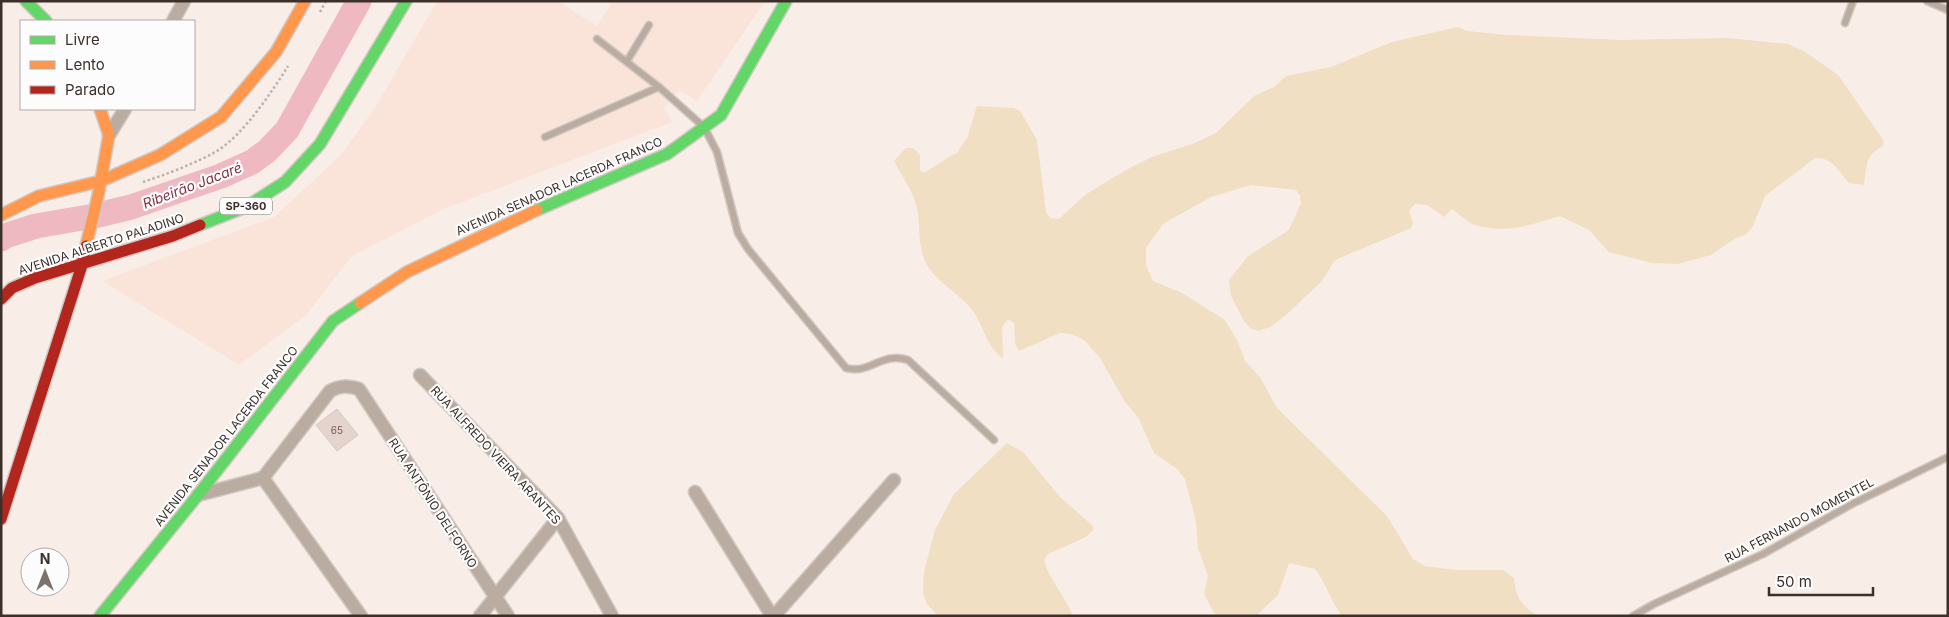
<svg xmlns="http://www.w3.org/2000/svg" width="1949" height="617" font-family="Inter,sans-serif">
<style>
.built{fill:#fae4d9}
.green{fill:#f1dfc3}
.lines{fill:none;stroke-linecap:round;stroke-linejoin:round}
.river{stroke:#eeb9c0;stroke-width:25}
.building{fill:#e5d3ce;stroke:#d5c9c6}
.lane-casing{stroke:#d1c8c3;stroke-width:9}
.street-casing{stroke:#d1c8c3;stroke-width:15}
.fast-casing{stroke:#d1c8c3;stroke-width:14}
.slow-casing{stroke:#d1c8c3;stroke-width:14}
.jam-casing{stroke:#d1c8c3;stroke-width:14}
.path{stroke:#bcb2ab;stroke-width:2.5;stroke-dasharray:2.5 2.5;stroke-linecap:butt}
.lane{stroke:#baaca1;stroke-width:6}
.street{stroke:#baaca1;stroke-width:12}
.fast{stroke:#63d668;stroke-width:11}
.slow{stroke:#ff974d;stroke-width:11}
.jam{stroke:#b3261e;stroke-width:11}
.labels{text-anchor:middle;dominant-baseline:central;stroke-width:4.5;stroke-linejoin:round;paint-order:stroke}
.number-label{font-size:10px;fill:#695a56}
.shield{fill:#fcfcfc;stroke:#766d6a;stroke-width:1}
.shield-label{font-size:11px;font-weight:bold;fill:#3d302b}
.street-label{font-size:12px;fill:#3d302b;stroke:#fcfcfc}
.water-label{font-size:14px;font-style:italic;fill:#843146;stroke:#fcfcfc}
</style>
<rect width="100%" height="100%" fill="#f8ede7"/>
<polygon class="built" points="437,1 558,1 597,26 613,1 765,1 697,101 679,90 664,108 672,122 444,209 352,256 306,315 239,365 102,281 274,217 339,157 375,108"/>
<g class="green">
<path d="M1458,27L1467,31L1506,35L1621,40L1728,38L1788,44L1804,51L1838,75L1884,141L1883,146C1864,156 1867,166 1864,185L1849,183C1839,171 1832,157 1815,158L1765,196L1753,226L1747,234L1734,239L1711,255L1677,264L1652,263L1609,252L1589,230L1560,216C1533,225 1503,234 1475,225C1467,222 1459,214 1452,209L1444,217L1427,205L1415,204L1409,211L1413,223L1411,228L1335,260L1322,281L1287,314L1272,326L1259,331L1250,328L1244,321L1231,296L1229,280L1248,256L1289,230L1301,203L1300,195L1296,190L1251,185L1211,197L1163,224L1146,248V265L1153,281L1182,293L1225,320L1238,342L1245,361L1260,377L1277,408L1387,516L1413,559L1425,566L1455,570H1503L1514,578C1516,599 1521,603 1537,616H1342C1330,600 1327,585 1315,569L1289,563L1278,595L1256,616H1222L1214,613L1204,594L1208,576L1198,548L1196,522L1185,479L1177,469L1154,453L1138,417L1125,402L1100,358L1084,340L1071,334L1060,333L1019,351L1015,344L1014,323L1008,319L1002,327L1003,358C988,349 984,328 975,314C962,294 939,285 927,265C916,246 922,225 916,205C913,191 900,173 894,161L906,148H913L920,155V170L924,173L952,155L956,154L967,138L977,106L1013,108L1020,111L1037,140L1046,212L1050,218L1059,219L1085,195L1124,171L1152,157L1195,143L1216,133L1254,96L1274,87L1286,76L1331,67L1392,42Z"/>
<path d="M1007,443L1023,452L1060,497L1093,526V530L1086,537L1048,554L1044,560C1049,580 1065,596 1073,616H938L927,604L923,593L924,572L935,530L954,494Z"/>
</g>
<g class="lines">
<polyline class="river" points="1,239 5,236 36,226 94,216 131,207 221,176 252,162 267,151 287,130 359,1"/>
</g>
<polygon class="building" points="337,409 358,435 337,451 316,425"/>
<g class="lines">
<g class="lane-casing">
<g id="lane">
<polyline points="1927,1 1948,10"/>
<polyline points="1845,23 1853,1"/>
<path d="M597,39L659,87L704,127L717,152L738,233L748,249L846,368C869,375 882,351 908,360L994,440"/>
<polyline points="627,61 649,25"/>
<polyline points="545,137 659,87"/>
<polyline points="1633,616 1654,604 1763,554 1852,504 1948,457"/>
</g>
</g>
<g class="street-casing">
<g id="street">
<polyline points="173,21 184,1"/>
<polyline points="109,135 125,109"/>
<polyline points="420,375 558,518 612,616"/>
<path d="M263,478L330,391C340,385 348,386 359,389L508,616"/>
<polyline points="695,492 772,616"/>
<polyline points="198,495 263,478 361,616"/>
<polyline points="480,616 558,518"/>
<polyline points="774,616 894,480"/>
</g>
</g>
<g class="fast-casing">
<g id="fast">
<polyline points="26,1 46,21"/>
<polyline points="537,210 667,154 721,115 786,1"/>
<polyline points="200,225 246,207 285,182 320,144 406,1"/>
<polyline points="100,616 198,495 333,321 360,303"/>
</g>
</g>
<g class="slow-casing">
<g id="slow">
<polyline points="1,215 39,196 101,181 160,155 221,117 276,52 305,1"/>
<polyline points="86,246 98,196 109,135 100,109"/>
<polyline points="360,303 407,272 537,210"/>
</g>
</g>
<g class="jam-casing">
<g id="jam">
<polyline points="1,299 12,288 35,278 173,236 200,225"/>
<polyline points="1,519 82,265 86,246"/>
</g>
</g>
<g class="path">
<polyline points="320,12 326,1"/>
<path d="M143,182C167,174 194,164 217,151C243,135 272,92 288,66"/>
</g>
<use href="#lane" class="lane"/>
<use href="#street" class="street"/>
<use href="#fast" class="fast"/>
<use href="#slow" class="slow"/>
<use href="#jam" class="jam"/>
</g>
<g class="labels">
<g class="number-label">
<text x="337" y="430">65</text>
</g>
<rect class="shield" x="220" y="197.5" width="52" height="17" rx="4"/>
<g class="shield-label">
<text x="246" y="206">SP-360</text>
</g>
<g class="street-label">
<text transform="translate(559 186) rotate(-24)">AVENIDA SENADOR LACERDA FRANCO</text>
<text transform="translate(101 244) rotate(-18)">AVENIDA ALBERTO PALADINO</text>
<text transform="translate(226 436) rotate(-52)">AVENIDA SENADOR LACERDA FRANCO</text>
<text transform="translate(496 455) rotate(47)">RUA ALFREDO VIEIRA ARANTES</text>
<text transform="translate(433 503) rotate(57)">RUA ANTÔNIO DELFORNO</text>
<text transform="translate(1799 520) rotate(-28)">RUA FERNANDO MOMENTEL</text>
</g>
<g class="water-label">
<text transform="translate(192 185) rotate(-21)">Ribeirão Jacaré</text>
</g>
</g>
<rect width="1949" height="617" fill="none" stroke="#3d302b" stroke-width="5"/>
<rect x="20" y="20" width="175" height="90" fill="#fcfcfc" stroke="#b0aaa8"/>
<rect x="30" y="36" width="25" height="8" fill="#63d668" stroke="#b0aaa8"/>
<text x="65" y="45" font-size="15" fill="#3d302b">Livre</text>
<rect x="30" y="61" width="25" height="8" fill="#ff974d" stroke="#b0aaa8"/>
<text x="65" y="70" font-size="15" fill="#3d302b">Lento</text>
<rect x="30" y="86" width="25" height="8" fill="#b3261e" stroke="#b0aaa8"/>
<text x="65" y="95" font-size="15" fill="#3d302b">Parado</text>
<g transform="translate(45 572)"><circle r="24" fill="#fcfcfc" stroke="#b0aaa8"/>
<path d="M0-4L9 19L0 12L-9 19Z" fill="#7e726d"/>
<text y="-8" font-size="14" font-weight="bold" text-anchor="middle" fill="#3d302b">N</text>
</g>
<path d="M1769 587v8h104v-8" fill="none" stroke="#3d302b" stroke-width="2.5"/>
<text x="1776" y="587" font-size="15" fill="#3d302b" stroke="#fcfcfc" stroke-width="4" paint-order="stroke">50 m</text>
</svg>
